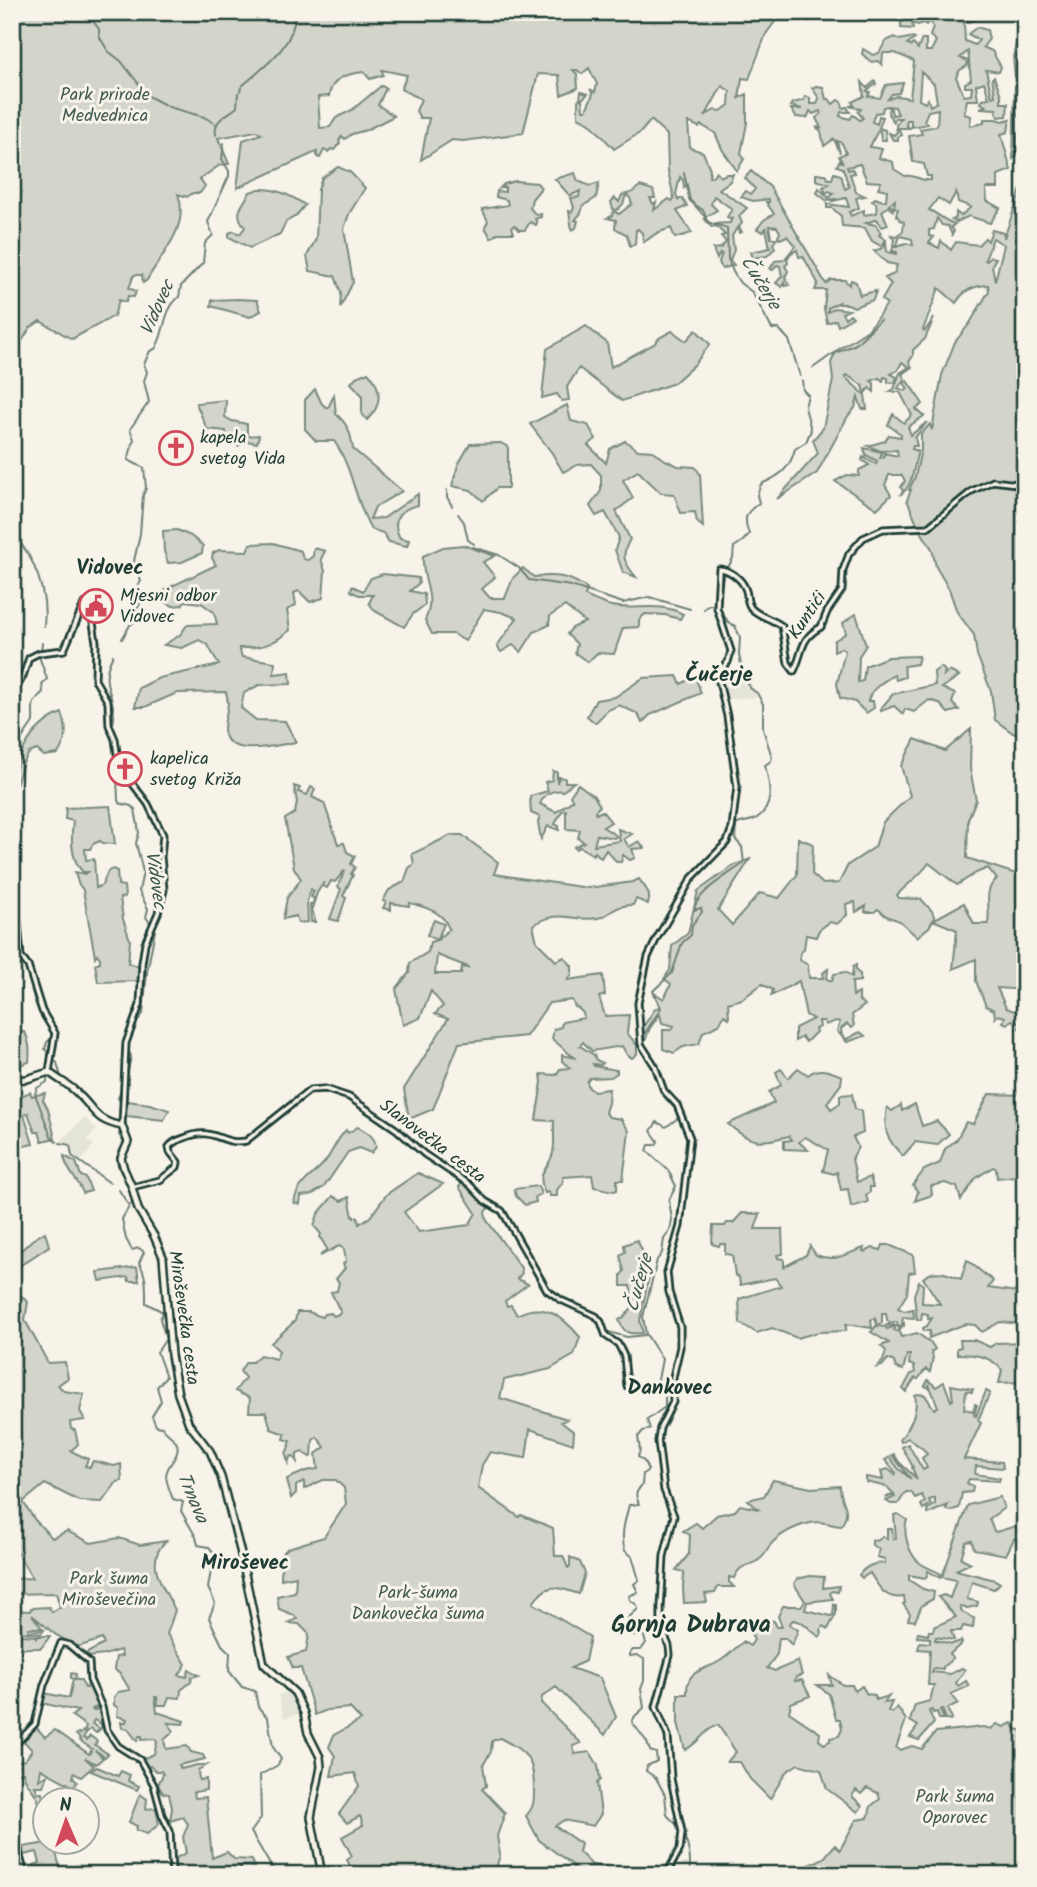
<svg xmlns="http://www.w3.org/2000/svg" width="1037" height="1887" font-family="Kalam,sans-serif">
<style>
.built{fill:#e5e4d9}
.green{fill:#d3d5ca;stroke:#79897f;stroke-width:2;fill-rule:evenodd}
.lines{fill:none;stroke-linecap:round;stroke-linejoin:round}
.stream{stroke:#6f8077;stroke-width:2}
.minor-casing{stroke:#1f3d34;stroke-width:9}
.major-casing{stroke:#1f3d34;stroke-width:10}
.minor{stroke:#f7f3e8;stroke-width:3.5}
.major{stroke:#f7f3e8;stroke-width:5}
.labels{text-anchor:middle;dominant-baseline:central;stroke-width:6;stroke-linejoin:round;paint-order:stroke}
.park-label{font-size:18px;fill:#435b52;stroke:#f7f3e8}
.poi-label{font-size:18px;fill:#1f3d34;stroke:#f7f3e8;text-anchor:start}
.street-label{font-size:18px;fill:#1f3d34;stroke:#f7f3e8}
.water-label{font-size:19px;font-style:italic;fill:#405950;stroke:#f7f3e8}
.quarter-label{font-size:21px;font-weight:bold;fill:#1f3d34;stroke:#f7f3e8}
.district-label{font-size:24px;font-weight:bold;fill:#1f3d34;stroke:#f7f3e8}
</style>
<rect width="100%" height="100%" fill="#f7f3e8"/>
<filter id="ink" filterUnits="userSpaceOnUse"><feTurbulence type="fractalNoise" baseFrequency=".0143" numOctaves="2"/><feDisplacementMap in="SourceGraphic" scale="14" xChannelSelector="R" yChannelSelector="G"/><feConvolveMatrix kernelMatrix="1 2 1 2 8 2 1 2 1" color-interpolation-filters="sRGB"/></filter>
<g filter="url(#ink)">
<g class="built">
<polygon points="725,681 750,682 757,697 727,699"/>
<polygon points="84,1118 97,1129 87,1140 94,1145 81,1161 73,1155 71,1145 64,1144 61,1141"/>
<polygon points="291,1691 303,1713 284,1718 278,1695"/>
</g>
<g class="green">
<path d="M12,12H782L766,34L749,79L742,78L739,98L747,94V123L741,153L744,159L737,171L722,149L715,133L701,125L699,127L688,122L690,148L703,152L710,169L709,177H712L716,171L720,177L726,174H733L730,181L719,189L747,208L739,216L742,223L739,227L742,232L739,233L737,228L732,236L734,250L730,260L734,265L722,269L719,262L722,254L720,253L717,259L713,249L721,248L726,242L721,236L725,235L716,226L711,227L704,218L711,224L730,223L732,218L729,219L727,217L732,209L714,196L711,204L717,210L705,217L689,199L687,185L684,188L683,180L680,177L676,194L678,200L682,198L687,206L677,211L692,233L675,238L671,228L657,233L644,242L642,233L638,229L636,230L635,244L630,246L627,235L615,228L616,220L607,218L612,216L613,211L619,214L632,204L630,198L626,195L623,204L617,210L613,209L611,202L615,198L619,202L622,195L631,193L640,186L653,190L655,198H650L653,204L656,202L654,210L669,199L672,201L674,198L668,171L667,135L651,120L641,132L614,149L590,123L578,117V100L580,99L581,92L588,94L582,99L583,110H586L593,94L590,89L595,92L597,84L589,68L582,74L577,70H573L577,74L578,88L561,95L559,75L538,74L523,133L463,141L452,140L421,160L429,118H420L416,111L421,99L401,89L407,75L382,70L383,75L370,79L364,72C347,74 332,77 329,96L318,97L320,128L330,127L336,118L352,110L381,86L386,88L378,105L394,116L366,130L352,134L345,139L342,136L339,141L340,143L334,150L331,149L328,152L324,150L320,158L317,157V152L314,153L237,188L243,140L261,134L256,131L218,138L229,164L220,165L200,179L205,186L200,193H193L187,197L178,194C190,227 162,253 147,280L143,283L142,275H134L129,288L136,291L134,297L128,296L126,302L119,300L114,316L72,339L40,321L30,328L12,357ZM722,86L730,91L729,105L721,111L715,110L706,115Z"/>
<path d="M919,12H977L975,15L977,19L964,23L965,41L975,45L979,40L968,34L977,27L987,30L989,39L983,47L992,51L1001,67L999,72L986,70L992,97L995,96L992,78L994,77L1001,95V103H1008L1007,116L998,117L996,109L980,108L986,106L981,103L983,99L989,98L984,82L976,85L978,100H967L964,114L971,116L970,126L984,123V119H995L1003,121L1010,119L1008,132L1001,134L1011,170L998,175V188H986L987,201L1000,208L990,223L969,216L957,222L952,220L956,218V212L961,216L971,207L958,202L956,192L949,205L938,198L929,210C939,214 945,222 955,224L951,227L954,231L952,235L948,226L942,225L937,218L934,229L929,230V236L934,237L929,243L939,248L941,241L951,250L956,242L978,245L985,238L988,241L992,230L1004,233V238L1025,178V737L1013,733L995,720L991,691L977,655L974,635L957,612L949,589L936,567L932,549L920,530L907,500L911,490H909L915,477L921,450V434L930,424L932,430L942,375L955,342L970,323L989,291L988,285C973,286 964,290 956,303L939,288L923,330L925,331L934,318L925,339L913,350V356L909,362L912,367L902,374L905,379L898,388L905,391L908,389L904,383L907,381L923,404L916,409L924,416L908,427L911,435L927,422L915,438L917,446H913L912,449L918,451C913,467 914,485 900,495L903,491L901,487L905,481L902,475H889L885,485L891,495L877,509L835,481L847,475L859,476V470L869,465L862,460L863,457L876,464L877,461L866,455L864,448L882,452L880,458L884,457V453L898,456L897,450L881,451L868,446L885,441L889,435L901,437V434L888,425L893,414L904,423L912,415L900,392H889L894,389L900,373L909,367L902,362L898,370L891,374L897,377L895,383L888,382V378L884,377L883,381L879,378L871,381L874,383V392L869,388L865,393L863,386L847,375L845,377L865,395L867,409H862L858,397L855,408L848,416L817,473L777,499L818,453L813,440L823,428L833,380L831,363L836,351L868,330L887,304L882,300L891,284L885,278L894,274L897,265L887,263L874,251L883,248L886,242L887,252L897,254V252L892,251L893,247L906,243L913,245L912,239L900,236L897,245H893L894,240L891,235L896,236L903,231L904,222L900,220L896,214L898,209L894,207L895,200L889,205L893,207V210L888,207L882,211L888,225L882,227L877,219L866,223L876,225L881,233L879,235L886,240L881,246L872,241L865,228L842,226L841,216L832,208H827V204L849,207L846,198L833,201L835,199L826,200L817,193L819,188L829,198L834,193L829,191L826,193L823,187L829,184L816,180V174H826L828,179H832L834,173L841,175L845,189L849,187L843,168L837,166L839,161L842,162L839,156L846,153L842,143L837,141L840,153L834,139L824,146L821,131L816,127L821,128L816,118L821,114L820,111L813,114L810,111L807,118L796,117L791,109H802L791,106L793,103L804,100L805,96L810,98V104H817L819,98L812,88L816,86L823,87L826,99H829L833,104L838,100L842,103L843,108L847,107L850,112H841L840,116L850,119L853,115L860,120L863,118L858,112L861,109L849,106L854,105L852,102L864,96L862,82L867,88L875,81L876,84L867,91L870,92L868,96L880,98L886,85L903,83L899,93L892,94L888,99L897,96L910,98L914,61L895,53H883L882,65L878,61L871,62L862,54L863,49L873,55L879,53L886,41L895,37L900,40L913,37L915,39L907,44L911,46L913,44L918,49L922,39H926V51H931L936,41L930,36L933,27L930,21L926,25L923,23L918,25L912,23L913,29L901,28V22L916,16ZM968,51L971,80L965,83V87H972L971,95L964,96L956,77L960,70L967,66L968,61L960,58ZM921,72L934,84L937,102L930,106L928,99L925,103L919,100ZM888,106L895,107L898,114L892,115L891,109L889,108L888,114L894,122L895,118H901L896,125L897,132L894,135L889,133L893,140H898V137L902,135L898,128H909L906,125L907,120H911V127L928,124L924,121L928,111L938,109L937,126L920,129L922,134L909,136L913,162L924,164L927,176H931V180C921,182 915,174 905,176L894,169L893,162L879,158L882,149L870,147L878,130L880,131L881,140H886L885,130L879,128L883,117L879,116L877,124L872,122L875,113L882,112L883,107ZM860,164L867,181L881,182L878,188L887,190L886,200L883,201L875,198L872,201L876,203L877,213L864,215V210L851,216L849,212L859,208L856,198L865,196L856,192L850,174L855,173L852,169L848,170L847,167ZM993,238L1004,245L995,281L992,265L996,258L990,257L987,261L985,260Z"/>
<polygon points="1013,12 1025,12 1025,82 1015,77 1013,57 1019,31"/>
<polygon points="1015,86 1025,87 1020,103 1020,111 1025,106 1025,117 1017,115 1017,156 1013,159"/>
<polygon points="338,167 350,172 365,188 349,214 344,229 353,282 340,308 341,293 335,276 310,271 307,256 316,239 318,190 322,178"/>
<polygon points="751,171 770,187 826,284 831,280 845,280 849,285 851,280 856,282 860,295 876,291 873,300 854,307 848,304 839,304 839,302 828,308 828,312 835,308 849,310 842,313 845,318 850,314 853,317 838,326 836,320 827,323 824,308 826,290 815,290 818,283 803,256 799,257 797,250 791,253 787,259 788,263 785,266 788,271 785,277 789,285 785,286 784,282 782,287 776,283 782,276 780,266 777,265 773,270 770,269 775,261 784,260 795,246 787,236 780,239 778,237 780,232 777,227 769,226 771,238 777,238 773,244 775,248 767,256 753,258 751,252 770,248 766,228 763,232 757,229 764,220 774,214 766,202 769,202 769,199 753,201 741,197 746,191 751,194 755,189 745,178"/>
<polygon points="575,173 578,181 590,186 599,183 596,198 583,206 581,213 575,220 578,221 576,228 572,230 569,211 572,212 574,208 571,198 579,197 580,191 570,196 555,179"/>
<polygon points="515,181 537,183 541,188 532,199 530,208 536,215 541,214 541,217 535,219 537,223 536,225 530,222 525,230 519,230 514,225 512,227 514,233 498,233 491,238 485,227 488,221 482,209 508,205 507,200 496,197 497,191 505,192 505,187 500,188 504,184"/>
<path d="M259,189C275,188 292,196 305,205L296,216L286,222L280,234L250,248L229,237V233L234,231L240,234L245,227C233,212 242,207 250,192Z"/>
<polygon points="238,299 257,300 261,311 250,317 211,306 212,300"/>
<polygon points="586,326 607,343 611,367 654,344 659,338 672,331 686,341 696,330 710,344 694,365 674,383 622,401 579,368 567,387 569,400 562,401 557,394 542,398 547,349"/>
<path d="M368,372C382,387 383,405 367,420L362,414V395L351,383L356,377Z"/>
<path d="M315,389L322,404L328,408L334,395L336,414C348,424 351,434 353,449L402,491L375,507L370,519L384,518L418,494V505C400,509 390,519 400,538L409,540L407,546L389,542L383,533L371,529C355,502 353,468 334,441H316L305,429V400Z"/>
<polygon points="226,400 225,417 232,421 247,424 247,436 259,435 257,443 247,441 238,446 239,439 226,438 226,431 207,429 196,403"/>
<path d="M567,405L571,421L588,425L596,439L588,445L606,463L610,449L625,441L638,450L653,451L665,460L678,466L695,467L700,474L703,527L697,522L695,512L681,513L674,494L661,493L638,471L623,480L633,498L616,511L630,539C620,557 624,562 636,577L623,572L615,550L619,537L605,512L596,516L590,506L601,491V475L591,464L577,465L563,472L552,453L530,424Z"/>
<polygon points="501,443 508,447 508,488 497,488 483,501 471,490 452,486 458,465 470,444"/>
<polygon points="177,530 191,536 203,546 202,553 182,562 168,563 164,551 163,531"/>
<path d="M273,543L301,551L303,559L308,560L313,556L314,548L325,551L321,559L325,571L323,598L310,602L299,591L294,593L296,605L287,610L290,630C273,645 261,648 239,648L242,657L275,662L274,674L290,672L291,684L259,685L244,693L241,708L256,720L285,721L296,742C278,745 224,760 224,729C224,713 231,710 226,692L177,693L145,707H135L139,688L159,678L219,665L208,645L199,640L182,648L164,645L180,635L187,625L217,624L214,612L201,603L185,601L182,605L173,606L155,597L170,587L216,565L212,558L213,553L219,550L247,551L250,544Z"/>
<path d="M463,545L495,556L483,562L495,577L482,589L490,598H505L513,578L523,568L534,577C555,575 567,575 585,587L587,589L585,596C593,599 602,604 611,606C636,611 659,601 683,614L680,619L665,615L645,614L639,620V627L623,628L614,654L597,653L588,662L575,653L577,644L567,634L572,628L585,622L565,606L550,616L549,625L534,632L521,652L513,645L501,652L497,646L517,618L501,612L484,609L465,641L453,634H432L425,620C437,596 421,582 423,556L443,547Z"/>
<polygon points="383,574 418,578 419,583 410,591 424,594 425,605 413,614 404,627 375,611 369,603 373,595 359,595 351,591 352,586 363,591 371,578"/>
<path d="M856,614L866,645L859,656L858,682L863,681L865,666L888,657L919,656L917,664L904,666L905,677L896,680L894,675C884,681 871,688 868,701H873L874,708L866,713L855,702L840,698L837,684L845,651L841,648L834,651V641L846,633L843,623Z"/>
<polygon points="941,667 945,671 944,675 949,671 959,676 942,688 955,694 952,703 959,710 948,713 939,703 929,700 914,712 905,709 903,714 894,706 881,711 881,708 893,694 935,685 934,672"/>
<polygon points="677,676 681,684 695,676 701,693 650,715 642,723 638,714 619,705 608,710 595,723 587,716 596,700 615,697 643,678"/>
<path d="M62,713C68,730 67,739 58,754L44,756L37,750L29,753L23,763L12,797C12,763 29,726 62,713Z"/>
<path d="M971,729L970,769L976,800L968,819L967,858L1025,877V990L997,988L1006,1008L1025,1015V1037L1019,1028L1020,1024L1012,1020L1007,1024L1003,1022L1005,1017L998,1015L995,1018L994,1010L986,1006L976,981V959L953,969L957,930L933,920L929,927L917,937L900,921L886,916L878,909L874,912H865L866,906L856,912L855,902L846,904L847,915L837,924L830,922L819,930L816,937L806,935L804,949L800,953V960L808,965L809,978H824L823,973L828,969L827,979L832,981L834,974L845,972L852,977L853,967L856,965V971L860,974V981L852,982L853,996L859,993V1001L865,1005L852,1015L854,1026L852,1028L847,1024L841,1029L842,1036L847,1039L860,1032L865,1036L847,1042L837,1031L840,1022L836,1021L825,1025L824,1021H819L820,1027L815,1029L816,1032L806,1042L802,1037L795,1041V1028L813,1019L806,1015L799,981L771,996L773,990L762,984L742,999L728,1003L729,1018L724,1015L719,1025L703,1032L699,1044L683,1047L674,1053L663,1049V1030H672L674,1026L662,1023L660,1014L650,1028L645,1041H643L641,1030L655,1009L660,1006L656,998V994L664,999L671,984L664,979L670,970L672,946L688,933L698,891L733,866L750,859L718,910L732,925L760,893L779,898L797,875L798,838L813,844L812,874L823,884L839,883L848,865L875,847L883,822L910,796L901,766L915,739L945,751ZM929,863L957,885L976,873L988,868L997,879C982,890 991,908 988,924H974L964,903L935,919L932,911L921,899L899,898L897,895C908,883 920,876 929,863Z"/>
<path d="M553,771L557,772V783L559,777L565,778V782H574L563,791C553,789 544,794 540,804L556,812L573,800L570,796L578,784L594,796L600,806L595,811L596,814L602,811L611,822L603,827L617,836L614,838L597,835L594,845L620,841L618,829L632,834L624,839L629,847L639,841L644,848L632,849L635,858L630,860L623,855L621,862H617L606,850L601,858L595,852L593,855L580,847L576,849L574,847L584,842L578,838L580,830L566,829V810L562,811L555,824L559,826V830L548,826L541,839L538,822L540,817L531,813L530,796L548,791L545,782L552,780Z"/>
<polygon points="294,786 300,788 298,792 307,795 311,787 315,789 312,797 324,803 338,844 344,843 347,852 355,856 351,864 355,867 351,874 353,875 343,896 346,898 338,921 330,919 341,889 338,887 345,870 335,882 331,881 327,888 322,886 324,882 317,893 311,911 313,912 315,922 311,922 310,904 313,904 314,898 311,897 314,891 311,889 307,901 308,922 298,923 296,916 283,919 287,898 301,879 294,868 285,819 295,813 297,802"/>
<path d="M110,806L115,844L103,843L100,841L93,844L90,849H85L86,860L94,859L96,888L102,885L108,871L113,869L117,871L118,885L124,886L125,897L120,898L123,919L130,940L128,963L140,967L141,981L98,982L95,964L100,962V958L97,954L95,957L83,890L78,883L75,872L85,874L88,872H83C70,860 71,837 73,821L65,819L66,808Z"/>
<path d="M451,835H462L498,862L494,874L588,888L633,882L639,879C645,887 652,894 648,904L636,899L633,905C612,905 612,915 598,918C571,922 560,908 533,925L537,942L556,961L564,957L572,966V974L568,980L603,975L605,995L599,997L605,1016L629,1015L627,1033L637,1045V1054L632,1058L627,1055L622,1046L592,1051L583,1042L580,1046L594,1055L596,1060L603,1063L601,1065L593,1064L594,1066L617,1070V1073L611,1077L590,1078L587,1082L589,1088L594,1091L609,1089L608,1103L605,1112L609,1117L621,1119L629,1131L623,1180H617V1190L614,1191L594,1187L592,1175L563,1177V1182L557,1190V1196H550L549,1192L545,1193C536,1171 546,1173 552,1156C556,1147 553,1131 554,1121L536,1120L542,1082L541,1074L556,1075L560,1069L570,1068L562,1061V1055L576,1058C566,1053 562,1046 552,1039L554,1029L561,1027L562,1022L584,1018L583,1013L578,1008L575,1007L572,1000L549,1003L526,1036L459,1043L433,1109L409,1119L404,1089L448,1019L435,1014L443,1006L431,991L420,1018L403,1025L396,989L409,973L410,963L428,952L430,942L437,940L427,935L434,920L444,924L437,940L449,929C443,911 427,908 410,903L409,906L391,903V910L383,908L386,902L383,901L389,890L404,882L409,868L414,864L412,854ZM437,955L468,967V968L462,967L461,974H435Z"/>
<path d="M17,1015L16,1021L20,1032H25C30,1043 30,1050 29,1062L12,1067V1019Z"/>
<path d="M798,1068L808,1075C819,1066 830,1071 842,1076L841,1084L827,1103L831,1109L840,1103V1095L852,1094L855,1109L861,1111L863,1133L853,1137L858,1147L852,1159L857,1182L870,1177L873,1187H870V1192L866,1195L868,1202L851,1207L848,1189L841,1190L837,1172L834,1174L823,1171L828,1150L805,1137L799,1142L808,1150L784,1149V1141L792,1140L789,1136C760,1143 752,1145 728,1124L774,1103L769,1092L781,1085L776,1072L781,1069L788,1078Z"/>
<polygon points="30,1092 32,1096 45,1093 43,1100 48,1109 55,1138 42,1141 39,1132 35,1132 28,1113 24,1115 33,1144 20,1147 21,1142 12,1120 12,1100"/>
<polygon points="989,1094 1025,1095 1025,1179 1016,1176 997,1178 996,1168 993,1167 976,1178 961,1200 957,1187 945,1183 931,1186 932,1195 915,1201 918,1192 913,1185 924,1170 940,1163 945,1149 957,1139 966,1122 973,1124"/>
<polygon points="127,1101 150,1104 169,1110 164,1120 126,1116"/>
<path d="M915,1104L922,1126L937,1121L949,1134L937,1145L915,1142L903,1156C886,1139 883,1131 887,1107L892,1111L901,1105L902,1111Z"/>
<path d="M358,1127C367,1132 375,1136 376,1147L371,1153L359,1148L348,1152L324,1187L311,1195L301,1196L300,1204L294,1203C297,1183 312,1177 324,1163C333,1152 336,1140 346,1130L348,1133Z"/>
<path d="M64,1156L76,1162L81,1176L86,1178L91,1191L83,1193C78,1179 66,1171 64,1156Z"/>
<path d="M418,1173L443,1184L404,1212L419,1232L469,1225L476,1213L459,1187L463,1182L471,1188L489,1207L485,1212L486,1219L521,1268L522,1273L517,1279L528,1284L505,1301L507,1306L511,1305L517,1315C544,1300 564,1318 580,1337L574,1355L550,1369L504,1380L500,1398L567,1419L561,1422L574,1432L573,1444L530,1429L526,1458L490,1452L482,1465L478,1488L519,1517L521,1515L553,1528L555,1556H563L568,1568L570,1567V1557L580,1562L585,1573L579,1594C556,1587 548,1581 533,1603L590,1637L585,1661L571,1668L600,1678L616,1717L605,1735L556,1687L542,1697L541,1703L581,1743L573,1746L575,1754L590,1752L598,1765L600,1780L597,1783L601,1814L593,1826L564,1820L555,1826L581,1844L579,1852L592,1865L606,1867L607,1875H569L574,1866L539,1840L526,1816C534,1807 534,1802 534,1790C534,1758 528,1753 500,1738L492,1741L491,1752L483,1765L486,1786L482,1789L505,1813L497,1836L500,1855L494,1875H355L347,1860L352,1856L342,1837L363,1825L360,1816L347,1823L339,1814L359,1786L355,1773L331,1776L335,1756L329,1747L334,1735L361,1720L350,1708L327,1710L315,1715L301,1668H293L288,1657L306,1652L309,1634L299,1624L287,1623L297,1619L294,1615L279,1609L277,1596L295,1592L296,1576L281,1579L282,1554L288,1548L324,1537L346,1504L344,1488L336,1480H323L304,1489V1481L296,1486V1493L291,1498L287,1479L306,1471L318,1469L316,1454L325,1447L317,1437L313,1440L312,1456L310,1457L302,1452L297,1454V1462L293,1456L290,1457L288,1463L286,1454L291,1441L284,1439L285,1434L271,1429L266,1412H249L250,1398L235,1391L245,1378L240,1371L246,1362H252L260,1355L276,1359L279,1351L271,1343L295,1321L297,1312H309L322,1317L324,1314L331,1313L334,1316L341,1313L331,1292L337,1291L339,1282L336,1279L345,1268L343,1264L346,1261L344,1249L339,1246L320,1256L327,1249L320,1237L321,1234L314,1226L318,1214L333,1196L341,1201L349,1197L353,1217H358L359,1224L370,1217L387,1194Z"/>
<polygon points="538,1186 541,1194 535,1197 536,1202 525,1205 516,1196 514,1189"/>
<path d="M742,1213L760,1214L755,1229H782L783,1254L777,1255L778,1258L784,1259V1267L806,1255L810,1246L816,1255C836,1263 847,1253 864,1248L863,1251L865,1252L873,1248L881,1250L883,1245H889L913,1255L915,1272L909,1273L907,1294L898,1308L904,1311L913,1309L914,1318L903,1317L902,1324L904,1323V1326L898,1327L897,1322H894L893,1325L896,1326L894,1330L899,1332V1328H901L899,1332L901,1337L917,1333L931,1343L935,1349L931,1352L933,1357L930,1372L926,1369L918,1379L915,1378L906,1392L903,1389L911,1374L915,1373L914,1366L909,1364L910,1355H907L903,1370L896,1368L894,1362L888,1359L882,1366L877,1367L883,1361L886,1351L881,1346L889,1343L871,1332L876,1326L886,1327L887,1329L893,1327L887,1325L891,1323L887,1320L886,1313H882V1323L877,1325L875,1318L871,1320L872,1328L846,1324V1331L819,1332L797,1338L772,1328L757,1333L740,1323L739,1299L781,1286L775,1278L740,1285L739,1277L735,1275L732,1255L725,1254V1244H720L719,1246L712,1244L713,1226H725L727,1223H733Z"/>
<polygon points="45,1232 49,1246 21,1265 12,1280 12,1259 32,1240"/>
<path d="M637,1240L642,1250V1276H649L640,1320L643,1333C628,1334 624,1334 619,1320L623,1318L634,1306L630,1286H621V1275L624,1271L620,1255L625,1252L624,1245Z"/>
<path d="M967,1260L993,1281L988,1288L1025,1293V1321L1023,1324L1000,1322L982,1332L975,1325L965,1324L929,1338L930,1331H924L923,1328L927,1326L932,1318L928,1319V1314L922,1313L921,1320H917L914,1295L919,1281L923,1285L922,1303L940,1304L923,1278C935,1268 947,1273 961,1279Z"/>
<polygon points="137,1267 139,1281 129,1281 128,1277 100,1281 98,1272"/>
<path d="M12,1288L28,1302L25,1320L48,1363L65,1362L68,1378L58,1385L64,1391L84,1394L80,1411L85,1420L70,1422L71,1429L75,1430L78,1444L71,1451L88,1459L85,1466L90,1467L93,1461L114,1466L121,1464L122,1481L117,1482L102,1502L79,1501L45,1484L23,1502L35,1520L52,1538L67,1531L91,1543L119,1538L140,1545L166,1541C143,1562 164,1588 175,1610L167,1634L186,1664L179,1675L187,1677L189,1670L199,1675L192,1677L191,1682L181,1690L180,1698L169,1697L166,1705H158L157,1697H155L157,1712L184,1721L183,1724L168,1723L174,1731L164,1740L166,1749L187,1746L191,1752L203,1755L205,1759L179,1765L181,1769L197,1765H207L198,1770L199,1780L206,1779V1790L194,1792L195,1798L206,1797L212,1858L227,1852L234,1859L252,1860L254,1867L239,1866L247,1875H189L186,1871L173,1869L174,1859L186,1853L183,1837L188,1824L183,1817L170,1821L172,1808L169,1794L163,1793L158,1785L163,1774L161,1771H156L150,1766L147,1767L142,1759L154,1754L157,1742L155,1739L141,1740L142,1736H139L137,1741L128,1729L122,1728L121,1722H126L127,1719L117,1716L118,1708L114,1705V1697L118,1692L130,1690L121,1675L114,1669L116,1657L122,1656L120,1650L104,1655L88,1657L87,1653L104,1644L102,1639L78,1647L56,1635L32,1615L42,1628H28V1631L44,1630L41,1634L22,1632V1635L36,1636V1638L38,1636H50L41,1648H12V1610L30,1611L31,1608L49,1607L52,1612L60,1607L56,1593L12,1594V1579L32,1578L12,1544Z"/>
<path d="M960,1340H974L990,1347L996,1343L1025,1342V1382L999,1383L1002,1370C991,1356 974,1354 957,1354V1348L961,1347Z"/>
<path d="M928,1380L936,1387L944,1382L951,1401L953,1400L951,1385L973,1389L972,1392L966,1391L964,1409L973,1411L975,1404L977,1405L974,1415L976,1416L986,1391L990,1393L978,1420L981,1423L964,1459L1002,1462L1003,1468L976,1466L975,1474L1000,1478L999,1481L969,1479L967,1483L973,1486L972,1492L962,1493L959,1508L949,1511L946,1509L948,1505L928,1514L927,1509L935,1505V1498L929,1500L931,1504L923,1509L921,1505L925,1502L922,1495L915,1498L911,1492H906L898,1504H891L886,1501L895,1497L894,1495L885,1498L894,1494L887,1487L866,1482V1477L883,1480L881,1471L888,1469L895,1475L896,1473L885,1460L890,1457L899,1469L911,1479L892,1455L894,1454L899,1462L917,1479L912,1468L913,1467L902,1447L908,1444L923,1470L927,1468L922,1458L927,1454C923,1446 914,1444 908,1438L901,1442L900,1439C909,1429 919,1410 915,1396L918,1394L925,1395L934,1409L938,1407L929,1384V1388L925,1386Z"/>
<path d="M773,1480L811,1488L840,1486C840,1504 853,1508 841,1526C834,1526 832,1524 825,1523C809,1519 785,1531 774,1541C768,1546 766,1555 760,1559C750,1568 742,1561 734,1578L729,1577V1582L734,1587H718L715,1593L705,1594L707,1602L684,1603L683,1588L684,1572L676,1570L689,1554L690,1535L683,1531L696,1523L702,1528L717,1515L735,1511L740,1505L758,1509L748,1500L764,1496Z"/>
<polygon points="1000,1497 1004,1508 989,1519 994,1531 996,1532 1016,1526 1019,1538 1014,1539 1006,1555 974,1549 972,1541 966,1542 961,1558 971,1563 956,1570 995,1580 1000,1583 994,1589 972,1582 967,1599 978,1602 977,1606 967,1608 960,1607 962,1612 974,1618 973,1628 963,1626 961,1631 951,1631 954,1640 936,1637 935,1640 952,1644 961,1641 962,1643 950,1654 953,1658 943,1667 943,1669 934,1668 932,1672 950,1674 962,1668 965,1670 956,1683 958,1686 966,1681 969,1686 951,1694 958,1703 947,1709 952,1718 950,1720 946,1719 942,1709 940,1710 944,1719 939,1719 937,1712 933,1713 932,1710 929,1711 934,1723 919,1740 910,1737 918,1726 910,1721 915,1705 930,1701 934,1685 928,1685 930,1650 918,1649 920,1642 930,1643 930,1638 917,1637 918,1633 928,1635 929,1631 933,1631 934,1627 956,1617 938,1597 944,1595 950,1598 956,1580 942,1577 968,1505"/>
<path d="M898,1514L907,1520C902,1532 909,1555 920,1563C927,1568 935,1570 941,1574L940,1578L928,1571L926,1578L909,1575V1580L923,1589L934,1592L933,1599L922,1605L915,1621L908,1620L910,1614L903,1604L905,1603L904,1597C886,1600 879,1588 870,1573L862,1578L859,1575C865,1567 872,1563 885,1563V1559L877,1557L879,1549L872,1545V1540L877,1541L883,1536L887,1539V1529H892L893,1539H896L894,1515Z"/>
<path d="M810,1576L824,1577L823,1588L839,1586L838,1592L832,1591L830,1594L833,1599L807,1602L805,1610L831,1616L833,1615L834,1604H836V1614L828,1629L823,1626L821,1629L822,1634L819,1637L803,1623L793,1620L789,1624L798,1630L792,1645L785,1638H779L777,1654L767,1668L775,1671L798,1661L802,1675L796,1677L795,1681L802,1680L810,1696L791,1703L789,1712L820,1733L819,1740L824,1744L830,1741V1738L839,1736L842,1729L840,1719H836L829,1694L817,1685H832L829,1675L843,1685H852L855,1691L862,1686L867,1694L875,1695L876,1700L889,1696L884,1703L892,1702L888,1711L892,1713L897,1707L906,1720L896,1748L900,1750L912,1746L922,1749L936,1732L984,1727L991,1729L997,1724L1004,1727L1012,1723L1016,1729L1025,1731V1875H805L810,1868L809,1865L824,1858L835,1845L840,1850L856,1820L868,1818L871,1806L880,1799L878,1793L867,1788L861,1794L856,1790L852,1796L862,1806L858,1812L827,1789L821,1770L798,1764L786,1772L770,1799L750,1779L740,1762H727L736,1752L718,1725C706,1728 699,1743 685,1750L678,1723V1694H687C686,1669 702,1672 720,1661C728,1656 735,1648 743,1642L750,1646L754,1640L750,1631L766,1620L774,1621L777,1627H782L778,1616L783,1606H801L805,1601L794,1584L797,1579Z"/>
<polygon points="71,1673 76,1674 75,1680 81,1680 85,1688 87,1688 88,1683 92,1692 94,1693 99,1706 92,1709 93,1711 100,1708 104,1724 101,1728 101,1724 94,1720 92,1724 100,1729 96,1733 91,1729 87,1732 85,1729 86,1726 72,1716 78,1711 41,1703 43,1693 69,1698 73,1679 71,1678"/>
<path d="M35,1726L45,1737L55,1730L89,1754L92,1749L79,1740L80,1738L76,1735L78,1733L81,1734L83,1731L86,1733L83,1738L87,1740L90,1736L97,1741L95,1745L108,1754L105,1757L95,1750L103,1758L96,1764L85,1758L94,1766L81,1777L74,1773L73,1778L77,1782L74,1787L41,1769L39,1780L48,1775L43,1786H35L38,1793H42L44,1802L39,1803C36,1789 25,1786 23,1772L12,1774V1762L25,1760L32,1750L22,1739Z"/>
<polygon points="97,1767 118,1776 121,1771 130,1775 128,1781 139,1786 137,1790 91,1771"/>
<polygon points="140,1794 147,1799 146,1809 156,1808 159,1824 147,1834 136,1830 137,1826 129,1822"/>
<polygon points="53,1842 61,1871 65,1870 66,1875 36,1875 34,1865 40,1863 37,1852 24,1855 23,1847"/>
</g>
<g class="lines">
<g class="stream">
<polyline points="86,12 99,29 99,36 108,51 121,61 148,96 169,107 204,117 216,124"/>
<path d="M240,91L242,86C265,66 296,45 295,12"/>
<path d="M216,135C213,119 227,116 237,107L238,93"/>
<polyline points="684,173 690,201 704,211 707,222 727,228 728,259 733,272 740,283 752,292 772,329 779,329 789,340 800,376"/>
<polyline points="813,368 831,355 856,344 880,320"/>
<polyline points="447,490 447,497 452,506"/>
<polyline points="458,514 464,522 468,540 474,544"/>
<path d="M12,534C35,555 48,595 44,626"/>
<polyline points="473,547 499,555 519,568 529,580 571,586 623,603 649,597 690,609"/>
<path d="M719,602L723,577L733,558L734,547L743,541L749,534C743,517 745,513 759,503L757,495L761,484C780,476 790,469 795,449L806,442L811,430L805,407L808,395L803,390L802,380"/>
<polyline points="704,609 708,605 715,605"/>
<path d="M122,639L130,625L136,621V611L140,604L137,588L141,581L134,561L140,534L143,495L146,488L144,468L128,460L134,439L130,429L149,402L144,381L147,372L144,364L150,351L155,349C166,333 162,311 179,297L181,286L203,263L205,243L213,235L208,222L229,176V171L222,159L224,143"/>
<path d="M113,655C99,683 112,688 114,714C115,721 111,725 113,731C116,738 119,739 118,747"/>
<polyline points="116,752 118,800 119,803 131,806 135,809 138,826 139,833 136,843 143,872 139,891 148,909 146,917 155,930 147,972 143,1014 133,1027 127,1048 131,1056 126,1081"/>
<path d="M12,763L16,762L19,743L33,722C34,704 29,706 43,692L42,684L47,679L40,659L42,643"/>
<polyline points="15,912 17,952 24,964"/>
<path d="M29,975C31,989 35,1004 41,1016C45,1024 51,1029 53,1037L47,1042L45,1049L57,1063L61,1077"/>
<path d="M642,1038L661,1008L653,991L672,973L682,943L691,935L692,925L702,912L701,908L694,910C696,892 730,874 744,863L742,847L735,839L736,825C742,821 752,822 757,818C776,805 769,783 765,765L771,761L772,757L763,729V704L757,693L750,688L742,669L739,655L740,637L735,626L729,623L719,608"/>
<polyline points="645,1055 656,1072 662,1094 675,1109 678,1118 666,1127 657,1122 651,1131 658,1141 656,1145 649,1145 647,1151 668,1170 676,1186 669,1200 672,1220 670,1231 664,1239 662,1253 657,1260 643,1317 646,1334 662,1359 658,1380 663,1387"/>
<polyline points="48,1074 47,1082 37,1088 35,1094 51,1136 57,1142"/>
<polyline points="65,1080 73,1085 85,1097"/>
<polyline points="121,1112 122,1104 118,1098 122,1089"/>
<path d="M120,1129L119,1135L125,1144C114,1161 115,1165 127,1181"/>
<polyline points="60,1143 70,1145 72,1156 110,1183"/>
<polyline points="119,1190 129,1206"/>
<path d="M133,1200L122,1219L126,1239L132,1250L139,1248L144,1252L139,1263C147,1275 146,1289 146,1303L163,1312L160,1319L166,1339L157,1352L166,1377L157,1387L161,1401L152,1416L156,1426L162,1427C166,1434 174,1437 177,1444C181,1457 166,1464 166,1476C167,1484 170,1492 173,1499L183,1502L181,1511L196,1537L198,1545L209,1547L214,1553L208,1588L215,1603L209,1618L222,1645L230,1653L229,1671L242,1687L255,1691L258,1707L268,1718L273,1747L281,1759L278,1765L260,1775L261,1818L251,1832L276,1875"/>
<polyline points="600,1327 602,1330"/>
<polyline points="605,1331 627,1337 646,1335"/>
<path d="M665,1392V1407L647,1420L650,1429L643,1431L638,1437L640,1450L638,1457L644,1461L648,1470L643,1474L642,1485C635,1493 635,1494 639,1504L629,1505C625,1521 620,1535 625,1551L632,1556L639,1580L634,1584L638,1592L629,1596L630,1600L637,1605L638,1609L628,1618V1629L634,1635L643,1634L646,1643L641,1650H633L630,1653V1656L637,1655L644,1659V1681L641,1689L644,1708L635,1716L632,1722L647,1742L650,1751L656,1753L657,1761L647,1766L646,1771L656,1778L665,1795L667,1815L680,1828"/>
<path d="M683,1833C688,1844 693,1864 688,1875"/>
</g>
<g class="minor-casing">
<g id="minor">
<polyline points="84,604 92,617 96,642 95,680 108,702 109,725 115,739 119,766 148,804 163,835 161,857 164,890 158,913 145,943 142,963 140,1005 126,1043 122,1126"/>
<polyline points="12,696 23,676 29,658 39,653 64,650 84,604"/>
<polyline points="12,901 17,912 21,957 28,966 42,1011 55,1033 49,1072"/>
<path d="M132,1187L160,1180L177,1167L178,1162L170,1152L169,1147C173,1141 177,1141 184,1138C215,1125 220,1146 246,1141L310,1090L325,1089L349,1097L396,1129L424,1154L469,1184L485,1201L502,1211L547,1290L561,1300L596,1316L601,1322L606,1336L618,1344L624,1356L627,1386L673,1390"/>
<polyline points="12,1748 35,1724 44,1685 61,1643 69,1645 89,1662 90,1680 102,1707 107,1730 118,1746 140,1760 154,1785 162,1815 170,1831 172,1875"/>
<polyline points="12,1826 25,1875"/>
<path d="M666,1875L680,1849L682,1832L671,1779L668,1736L656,1707L670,1655L669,1646L661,1627V1608L664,1556L674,1516L664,1490L658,1441L660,1428L673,1402V1377L680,1347V1327L669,1292L667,1272L680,1226L690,1138L677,1105L664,1091L655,1066L641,1044L638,1003L648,957L657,938L692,878L727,842L732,828L737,787L727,716L717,673L728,662L731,651L717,608L719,569C728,569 741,578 745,588C749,596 745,602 752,609C760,617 773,619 782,626L788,663L794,671C804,651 799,639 821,627L827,612L842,590L843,570L849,554L863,538L883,529L928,527L972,491L993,481L1025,485"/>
</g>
</g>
<g class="major-casing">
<path id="major" d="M12,1080L27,1079L49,1072C58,1080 69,1084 77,1093C96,1110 93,1120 122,1126L128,1142L121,1158L124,1169L132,1187L138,1209L154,1236L163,1257L171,1355L178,1394L189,1424L210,1451L221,1477L240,1550L264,1664L295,1693L304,1713L308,1733L320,1757L321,1767L311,1817L322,1875"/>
</g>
<use href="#minor" class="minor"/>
<use href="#major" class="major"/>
</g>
</g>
<defs>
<g id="church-ring" transform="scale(1.75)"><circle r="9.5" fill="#f7f3e8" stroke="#d1495b" stroke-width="1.5"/><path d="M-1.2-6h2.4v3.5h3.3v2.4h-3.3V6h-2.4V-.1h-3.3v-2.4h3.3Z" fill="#d1495b"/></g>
<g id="civic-ring" transform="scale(1.75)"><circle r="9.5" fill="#f7f3e8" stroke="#d1495b" stroke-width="1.5"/><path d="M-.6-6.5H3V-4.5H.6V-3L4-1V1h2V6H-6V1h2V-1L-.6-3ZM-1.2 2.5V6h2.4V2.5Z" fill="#d1495b"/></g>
</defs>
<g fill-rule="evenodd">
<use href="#church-ring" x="176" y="448"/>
<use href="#civic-ring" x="96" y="606"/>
<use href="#church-ring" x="125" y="769"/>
</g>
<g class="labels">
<g class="park-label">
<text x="105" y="95">Park prirode<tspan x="105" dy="21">Medvednica</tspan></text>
<text x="109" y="1579">Park šuma<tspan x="109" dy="21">Miroševečina</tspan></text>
<text x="418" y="1593">Park-šuma<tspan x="418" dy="21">Dankovečka šuma</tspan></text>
<text x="955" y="1797">Park šuma<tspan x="955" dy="21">Oporovec</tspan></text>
</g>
<g class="poi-label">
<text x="200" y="438">kapela<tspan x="200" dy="21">svetog Vida</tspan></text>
<text x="120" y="596">Mjesni odbor<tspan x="120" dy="21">Vidovec</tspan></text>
<text x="150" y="759">kapelica<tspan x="150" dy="21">svetog Križa</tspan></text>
</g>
<g class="street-label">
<text transform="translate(808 616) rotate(-56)">Kuntići</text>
<text transform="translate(432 1142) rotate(37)">Slanovečka cesta</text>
<text transform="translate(183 1318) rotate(82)">Miroševečka cesta</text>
</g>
<g class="water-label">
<text transform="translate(760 283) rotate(58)">Čučerje</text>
<text transform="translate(158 308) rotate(-66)">Vidovec</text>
<text transform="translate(155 880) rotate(82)">Vidovec</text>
<text transform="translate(640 1283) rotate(-75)">Čučerje</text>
<text transform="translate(192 1498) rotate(67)">Trnava</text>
</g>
<g class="quarter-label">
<text x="110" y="568">Vidovec</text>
<text x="719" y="675">Čučerje</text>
<text x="670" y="1388">Dankovec</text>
<text x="245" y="1563">Miroševec</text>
</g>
<g class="district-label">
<text x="691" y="1625">Gornja Dubrava</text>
</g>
</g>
<rect width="1037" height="1887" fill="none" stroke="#f7f3e8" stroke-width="42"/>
<rect x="21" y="21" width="995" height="1845" fill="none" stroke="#1f3d34" stroke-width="2.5" filter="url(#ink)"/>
<g transform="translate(66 1821) rotate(358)"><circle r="33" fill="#f7f3e8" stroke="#a1aaa0" stroke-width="2"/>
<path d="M0-5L12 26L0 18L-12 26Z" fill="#d1495b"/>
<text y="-10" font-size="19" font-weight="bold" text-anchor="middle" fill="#1f3d34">N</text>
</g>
</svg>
